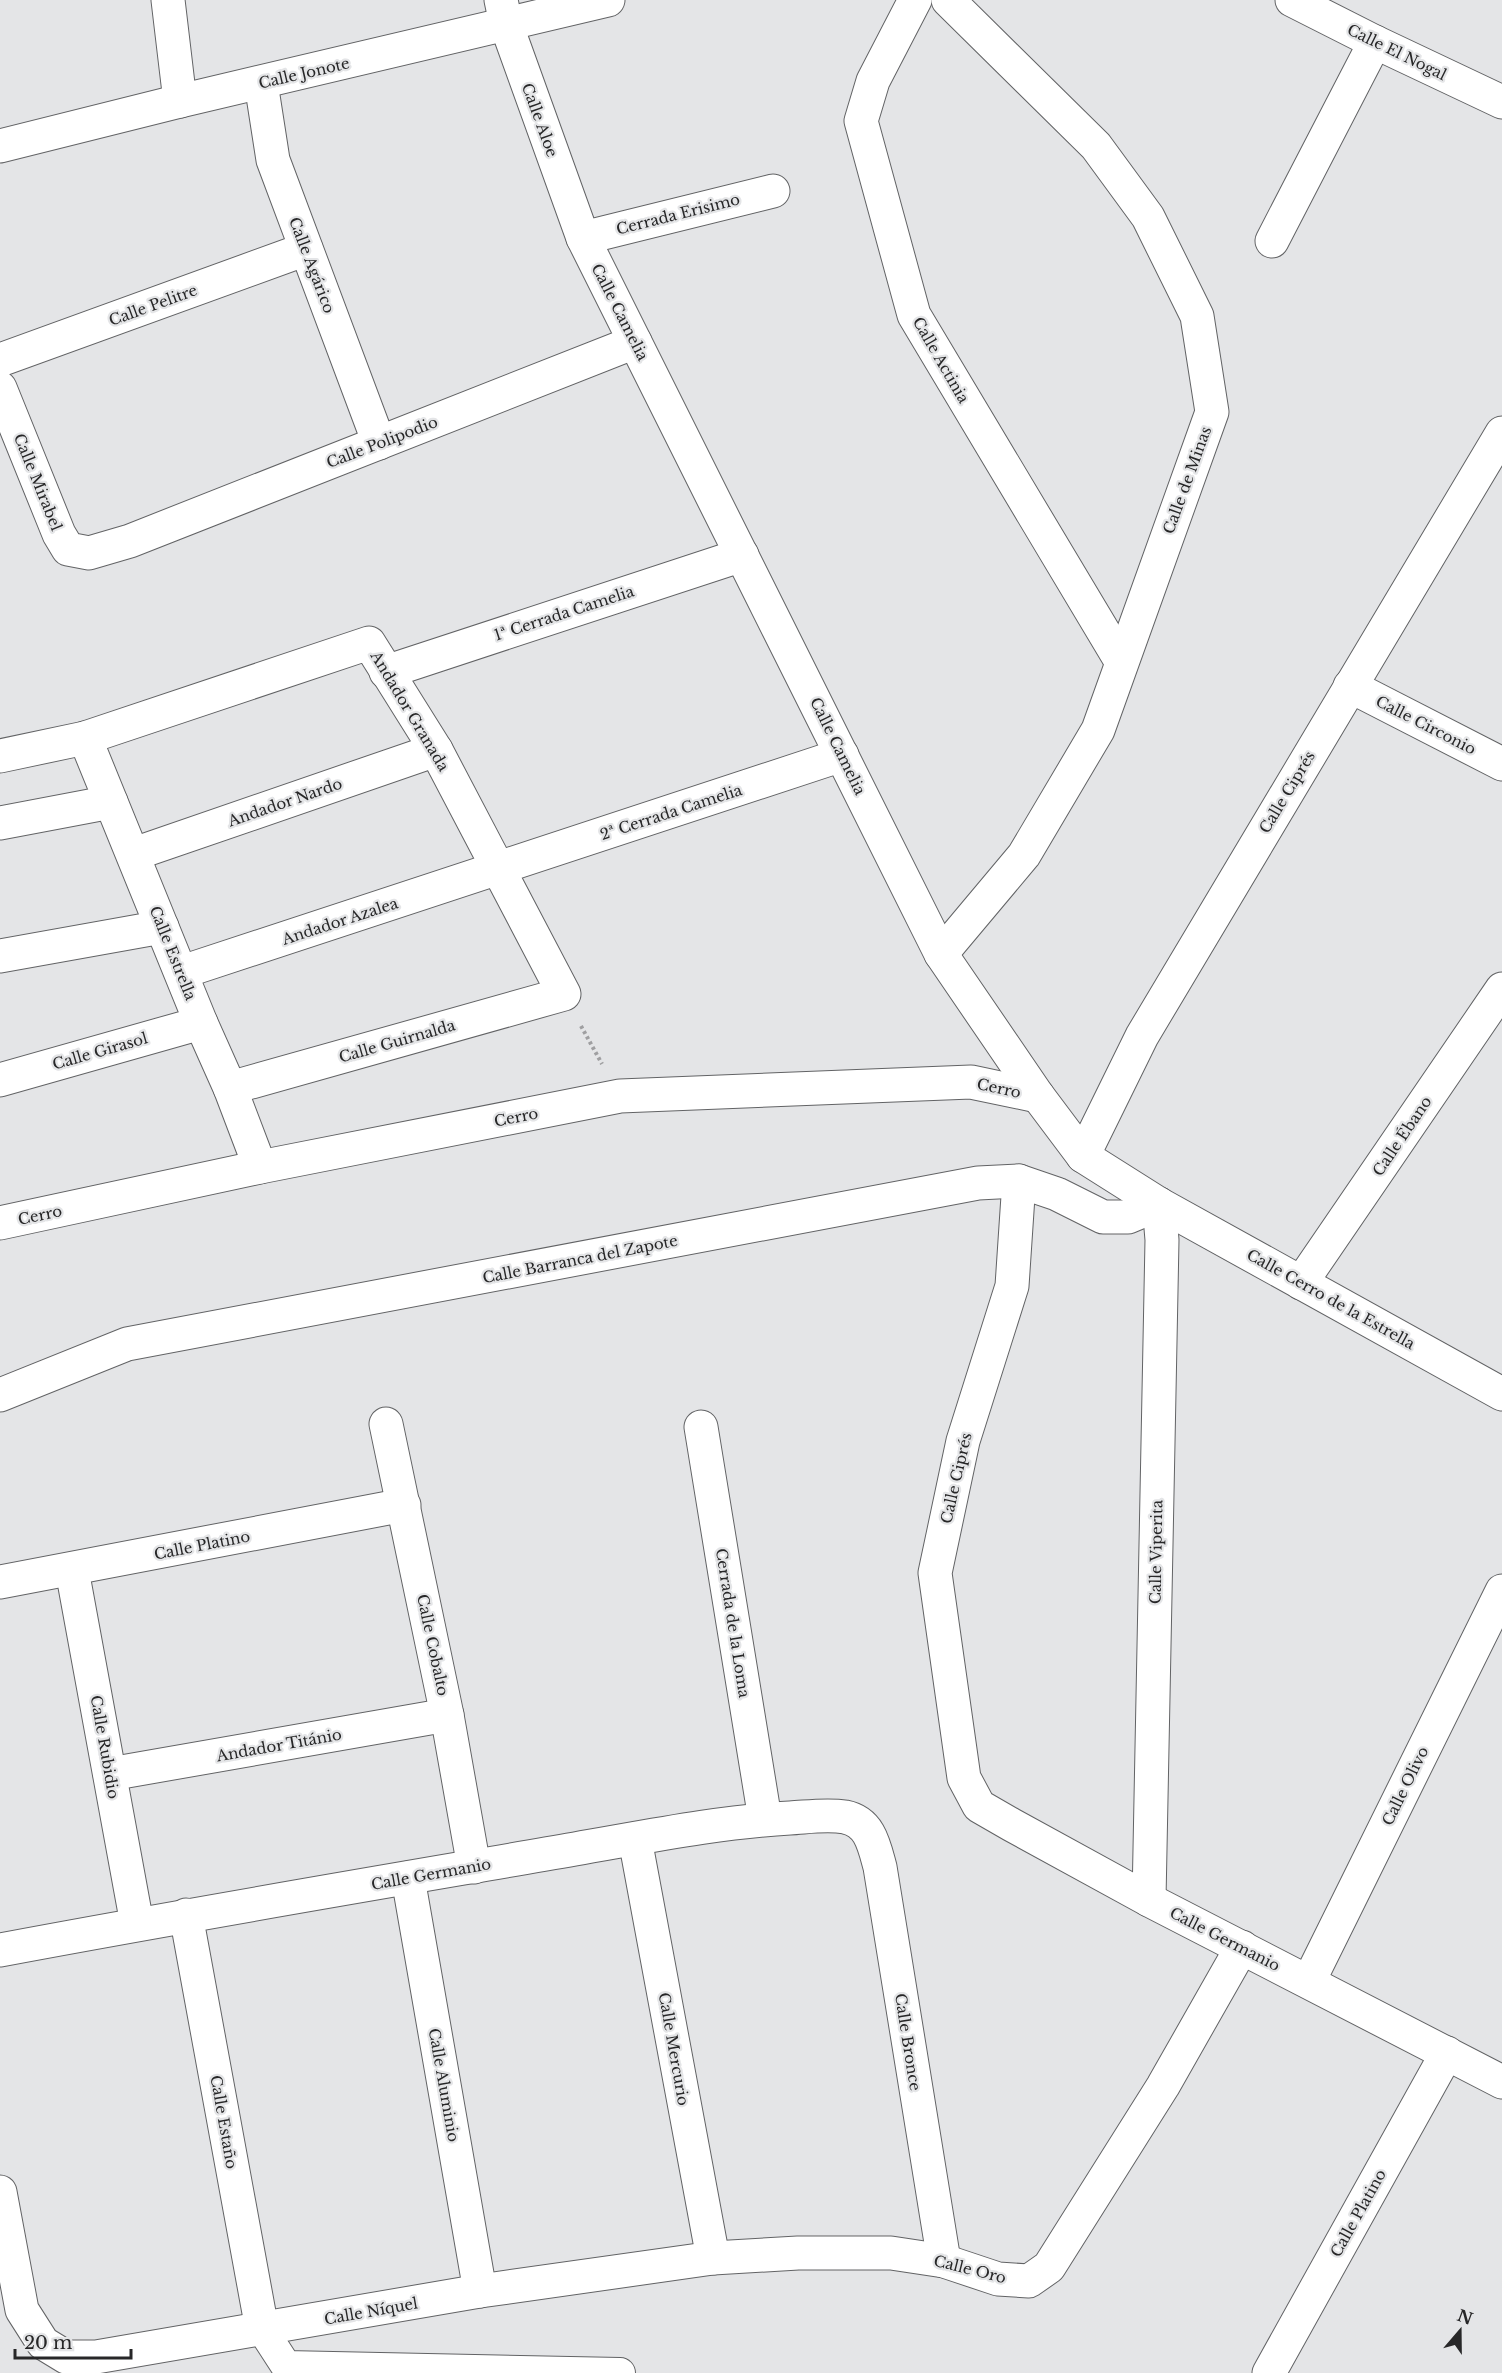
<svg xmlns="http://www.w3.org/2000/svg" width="1502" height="2373" font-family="'Libre Baskerville',serif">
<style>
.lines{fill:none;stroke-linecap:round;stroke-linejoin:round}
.pedestrian-casing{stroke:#626365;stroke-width:32}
.minor-casing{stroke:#626365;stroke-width:35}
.path{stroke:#9f9fa1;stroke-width:4;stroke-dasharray:3 3;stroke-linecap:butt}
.pedestrian{stroke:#fff;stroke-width:30}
.minor{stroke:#fff;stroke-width:33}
.labels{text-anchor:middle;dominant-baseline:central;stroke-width:4.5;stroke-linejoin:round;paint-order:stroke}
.street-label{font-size:15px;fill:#272728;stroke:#e4e5e7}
</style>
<rect width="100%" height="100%" fill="#e4e5e7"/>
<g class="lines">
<g class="pedestrian-casing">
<polyline id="pedestrian" points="262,2329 286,2366 620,2373"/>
</g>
<g class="minor-casing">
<g id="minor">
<polyline points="168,0 180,101"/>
<polyline points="501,0 506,24 583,238 941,954 1038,1096 1083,1156 1159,1204 1502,1394"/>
<polyline points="915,0 873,81 861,121 914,315 1121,661"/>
<polyline points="1292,0 1375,42 1502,102"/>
<polyline points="261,83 273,160 379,443"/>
<polyline points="0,146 180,101 608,0"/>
<polyline points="583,238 773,191"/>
<polyline points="1272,241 1375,42"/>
<polyline points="0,360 306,249"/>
<polyline points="0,388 59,534 68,549 89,553 130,541 635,342"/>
<polyline points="386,672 742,555"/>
<polyline points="1350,686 1502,764"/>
<polyline points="85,738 201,1023 230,1088 260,1167"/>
<polyline points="0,756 85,738 369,643 436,750 564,994 230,1088"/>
<polyline points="0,823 111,802"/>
<polyline points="134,854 436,750"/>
<polyline points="941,954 1024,855 1098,730 1212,412 1197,316 1148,217 1096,146 948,0"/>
<polyline points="0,956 162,927"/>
<polyline points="182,972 842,755"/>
<polyline points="0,1080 201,1023"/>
<polyline points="1083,1156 1142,1036 1502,433"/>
<polyline points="1019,1181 1012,1286 963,1441 935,1573 964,1778 979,1806 1012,1825 1149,1900 1502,2082"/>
<polyline points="0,1223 260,1167 620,1096 971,1082 1038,1096"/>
<polyline points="1301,1283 1502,989"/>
<polyline points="0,1395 127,1344 978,1183 1019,1181 1057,1194 1103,1217 1128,1217 1159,1204"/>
<polyline points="386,1424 447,1715 474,1867"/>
<polyline points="701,1427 765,1819"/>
<polyline points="72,1570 137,1924"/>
<polyline points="0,1582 404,1505"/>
<polyline points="110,1774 447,1715"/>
<polyline points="635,1839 713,2258"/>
<polyline points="408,1878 480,2291"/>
<polyline points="1149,1900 1162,1240 1159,1204"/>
<polyline points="186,1915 262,2329"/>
<path d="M0,1950C191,1914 383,1882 575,1849C645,1837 718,1822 790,1818C808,1817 827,1814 845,1817C870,1822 874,1845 880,1867L944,2261"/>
<polyline points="1309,1981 1502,1591"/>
<polyline points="0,2192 22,2310 43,2343 66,2357 96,2357 480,2291 713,2258 798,2253 891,2253 944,2261 998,2279 1029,2281 1049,2267 1163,2086 1242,1947"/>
<polyline points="1269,2373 1447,2053"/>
</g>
</g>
<polyline class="path" points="581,1026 602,1064"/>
<use href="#pedestrian" class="pedestrian"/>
<use href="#minor" class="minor"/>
</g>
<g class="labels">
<g class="street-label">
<text transform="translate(1397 52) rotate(26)">Calle El Nogal</text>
<text transform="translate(304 73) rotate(-13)">Calle Jonote</text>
<text transform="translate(540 120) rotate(70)">Calle Aloe</text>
<text transform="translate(678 214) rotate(-14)">Cerrada Erisimo</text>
<text transform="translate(312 265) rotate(69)">Calle Agárico</text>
<text transform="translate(153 305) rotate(-20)">Calle Pelitre</text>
<text transform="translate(620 312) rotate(63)">Calle Camelia</text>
<text transform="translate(941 360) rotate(60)">Calle Actinia</text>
<text transform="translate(382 442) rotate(-21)">Calle Polipodio</text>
<text transform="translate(1187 480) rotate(-70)">Calle de Minas</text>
<text transform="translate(38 482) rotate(68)">Calle Mirabel</text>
<text transform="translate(564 613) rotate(-18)">1ª Cerrada Camelia</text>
<text transform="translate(410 711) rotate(59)">Andador Granada</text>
<text transform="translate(1426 725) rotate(27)">Calle Circonio</text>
<text transform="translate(838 746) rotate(64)">Calle Camelia</text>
<text transform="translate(1287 792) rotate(-59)">Calle Ciprés</text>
<text transform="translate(285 802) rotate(-19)">Andador Nardo</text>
<text transform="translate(671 812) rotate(-18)">2ª Cerrada Camelia</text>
<text transform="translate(340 921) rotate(-18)">Andador Azalea</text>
<text transform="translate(173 953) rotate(68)">Calle Estrella</text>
<text transform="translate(397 1041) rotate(-16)">Calle Guirnalda</text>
<text transform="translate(100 1051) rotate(-16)">Calle Girasol</text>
<text transform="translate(999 1088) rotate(12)">Cerro</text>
<text transform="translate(516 1117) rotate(-11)">Cerro</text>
<text transform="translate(1402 1136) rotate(-56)">Calle Ébano</text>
<text transform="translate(40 1215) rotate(-12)">Cerro</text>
<text transform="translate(580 1259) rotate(-11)">Calle Barranca del Zapote</text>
<text transform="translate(1331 1299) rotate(29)">Calle Cerro de la Estrella</text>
<text transform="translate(956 1478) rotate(-77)">Calle Ciprés</text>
<text transform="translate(202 1545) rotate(-11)">Calle Platino</text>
<text transform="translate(1156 1552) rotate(-89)">Calle Viperita</text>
<text transform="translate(733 1623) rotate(81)">Cerrada de la Loma</text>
<text transform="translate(433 1645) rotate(78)">Calle Cobalto</text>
<text transform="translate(279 1745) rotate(-10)">Andador Titánio</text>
<text transform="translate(105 1747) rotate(80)">Calle Rubidio</text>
<text transform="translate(1405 1786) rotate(-64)">Calle Olivo</text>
<text transform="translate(431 1874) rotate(-10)">Calle Germanio</text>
<text transform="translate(1225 1939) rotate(27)">Calle Germanio</text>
<text transform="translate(908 2042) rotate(81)">Calle Bronce</text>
<text transform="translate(674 2049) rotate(80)">Calle Mercurio</text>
<text transform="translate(444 2085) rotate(80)">Calle Aluminio</text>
<text transform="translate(224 2122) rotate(80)">Calle Estaño</text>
<text transform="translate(1358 2213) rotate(-61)">Calle Platino</text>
<text transform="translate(970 2269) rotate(14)">Calle Oro</text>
<text transform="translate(371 2311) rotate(-10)">Calle Níquel</text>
</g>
</g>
<g transform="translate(1460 2331) rotate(20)" stroke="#e4e5e7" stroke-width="4.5" paint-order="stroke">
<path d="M0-4.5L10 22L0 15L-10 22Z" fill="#272728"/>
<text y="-9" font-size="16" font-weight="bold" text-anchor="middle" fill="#272728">N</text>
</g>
<path d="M15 2349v9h116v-9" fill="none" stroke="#272728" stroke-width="3"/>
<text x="24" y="2349" font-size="18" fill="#272728" stroke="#e4e5e7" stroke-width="4.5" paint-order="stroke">20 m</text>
</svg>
